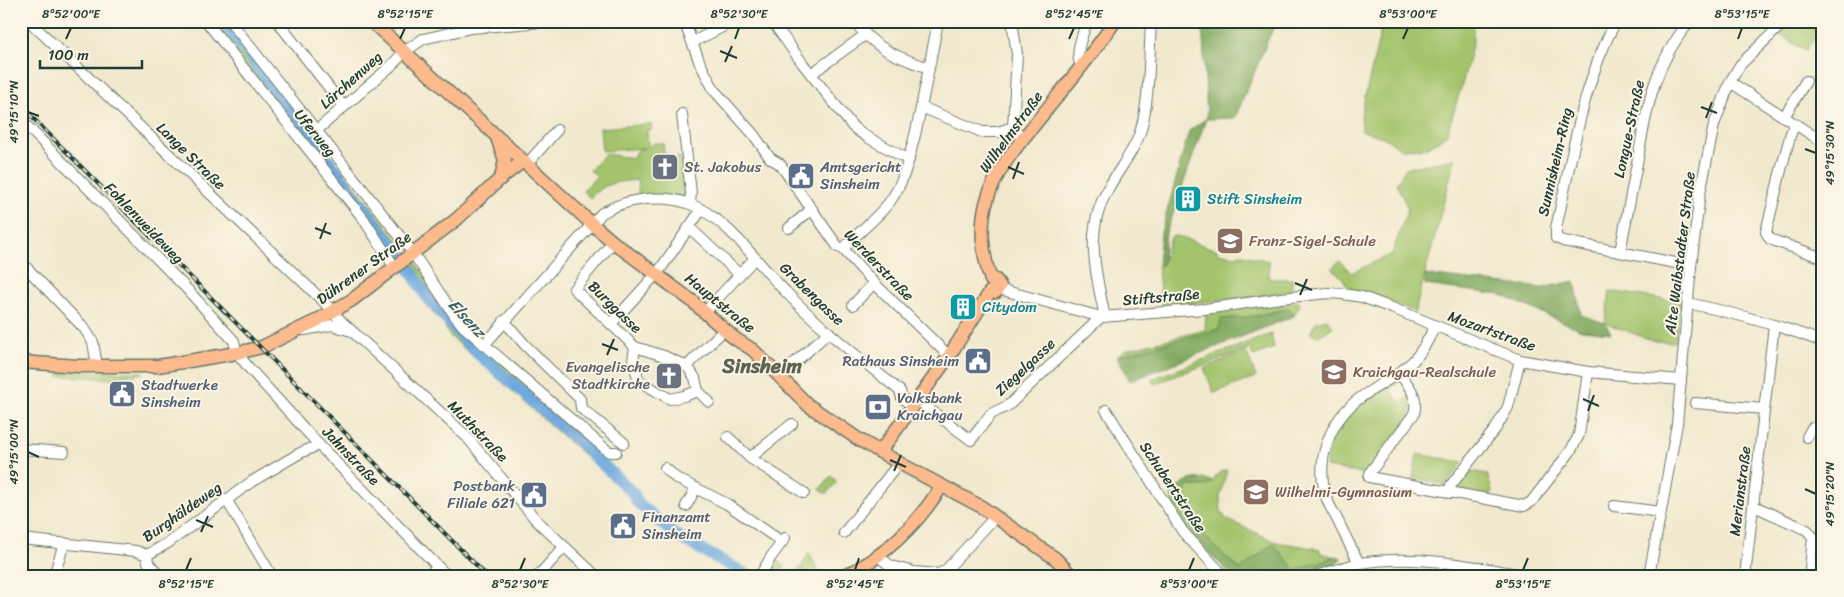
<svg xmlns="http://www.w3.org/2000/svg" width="1844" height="597" font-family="Sriracha,sans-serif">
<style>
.green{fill:#a3c46c;stroke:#618050}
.forest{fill:#82aa60;stroke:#50744a}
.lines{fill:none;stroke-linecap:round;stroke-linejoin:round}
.stream{stroke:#6ea9df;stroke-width:2}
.river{stroke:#6ea9df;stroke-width:12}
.minor-casing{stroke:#68796a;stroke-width:12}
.major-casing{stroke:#68796a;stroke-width:15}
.minor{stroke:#fff;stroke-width:10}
.major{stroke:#fcba8d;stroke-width:12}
.rail-casing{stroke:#1f3d34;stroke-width:4}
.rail{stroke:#fcf5e5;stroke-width:2;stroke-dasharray:5.5;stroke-linecap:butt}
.ticks{fill:none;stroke:#1f3d34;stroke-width:2}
.labels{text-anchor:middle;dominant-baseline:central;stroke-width:4;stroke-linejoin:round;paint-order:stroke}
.street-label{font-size:15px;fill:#1f3d34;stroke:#fcf5e5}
.worship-label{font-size:15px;fill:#5b616d;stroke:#fcf5e5;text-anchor:start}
.service-label{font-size:15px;fill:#4e5e75;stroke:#fcf5e5;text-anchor:start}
.culture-label{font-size:15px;fill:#0d838f;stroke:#fcf5e5;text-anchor:start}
.education-label{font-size:15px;fill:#785e54;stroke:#fcf5e5;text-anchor:start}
.water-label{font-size:16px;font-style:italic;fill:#375d67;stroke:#fcf5e5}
.district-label{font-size:20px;font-weight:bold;fill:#5d6452;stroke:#fcf5e5}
.neatline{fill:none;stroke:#1f3d34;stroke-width:2}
.ticks-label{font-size:12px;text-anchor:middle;fill:#1f3d34}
</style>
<rect width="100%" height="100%" fill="#fcf5e5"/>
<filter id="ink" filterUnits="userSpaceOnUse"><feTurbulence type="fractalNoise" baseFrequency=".02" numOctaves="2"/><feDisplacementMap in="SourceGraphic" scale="10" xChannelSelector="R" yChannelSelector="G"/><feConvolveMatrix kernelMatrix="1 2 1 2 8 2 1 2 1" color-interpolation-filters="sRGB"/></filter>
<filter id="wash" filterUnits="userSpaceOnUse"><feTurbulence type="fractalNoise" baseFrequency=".0096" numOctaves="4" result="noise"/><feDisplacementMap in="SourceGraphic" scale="20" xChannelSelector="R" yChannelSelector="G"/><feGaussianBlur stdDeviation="1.12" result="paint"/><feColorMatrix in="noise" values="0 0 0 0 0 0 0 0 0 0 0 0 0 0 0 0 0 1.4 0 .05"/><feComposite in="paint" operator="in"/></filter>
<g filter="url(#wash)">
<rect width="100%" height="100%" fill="#f1e8cd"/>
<g class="green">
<polygon points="204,21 226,21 406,251 395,260"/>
<polygon points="1383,21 1473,21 1473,42 1463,81 1447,134 1438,141 1426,148 1402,149 1383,137 1362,131 1361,114"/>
<polygon points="1794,21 1822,21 1823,35 1813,41 1805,51 1779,34"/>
<path d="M651,124L652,129L647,130L648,147L657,142L658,144L663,143L664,152L672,164L676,158L683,157L687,194L682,197H639L637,180C617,182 605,182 590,198L583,191L597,176L590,170L605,154L633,158L638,150L645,148L602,151L600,128Z"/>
<polygon points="1455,159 1415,312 1369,294 1349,289 1343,279 1332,268 1340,261 1351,273 1392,254 1408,208 1396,184 1406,168"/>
<polygon points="1177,236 1217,250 1217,253 1236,256 1239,254 1269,261 1269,279 1293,279 1291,291 1256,297 1161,306 1158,265 1162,264 1171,237"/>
<polygon points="414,260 450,314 600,453 607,455 605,459 628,481 620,487 448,334 443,321 403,269"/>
<polygon points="1610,291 1681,302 1675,342 1654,341 1605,323"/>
<polygon points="1295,302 1298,302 1300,304 1294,316 1289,308 1250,317 1219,329 1117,356 1125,350 1205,330 1206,312"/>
<polygon points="1327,319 1333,327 1319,336 1310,333 1316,322"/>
<polygon points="1271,334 1274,348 1253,356 1250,348 1154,384 1152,379"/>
<polygon points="1246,351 1256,377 1214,393 1204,368"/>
<polygon points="75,371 143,372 143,373 115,379 58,376 58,374"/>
<path d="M1397,379L1401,381L1390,390L1401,403L1412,395L1410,418L1365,474L1326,467C1328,421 1362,401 1397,379Z"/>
<polygon points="1417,454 1463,462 1446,485 1413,478"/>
<path d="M1227,470L1220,497L1221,511L1226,519L1276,542L1320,549V553L1341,558L1338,563L1303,576H1233L1171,495C1180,481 1196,474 1213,482C1216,475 1219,471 1227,470Z"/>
<polygon points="1472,471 1487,474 1492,491 1491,496 1458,489"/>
<polygon points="831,476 837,482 826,494 820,489"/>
<polygon points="809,553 821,576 812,576 804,571 789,576 766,576 770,569 774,570 777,566 773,562 775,559 785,566 782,571 787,574 790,570 795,572 801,567"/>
</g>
<g class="forest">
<polygon points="1202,21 1276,21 1235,118 1206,119 1166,233 1162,265 1158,265 1161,233 1189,131 1207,118"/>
<polygon points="1425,275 1542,288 1575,281 1581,315 1605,323 1611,333 1581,330 1501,295 1425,285"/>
<polygon points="1289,308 1294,316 1130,381 1117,356 1219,329 1221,319 1258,316"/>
<path d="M1204,478L1213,482L1207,486H1189L1181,497C1191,527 1217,548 1240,570L1273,543L1295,570L1337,556L1341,558L1338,563L1303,576H1233L1196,541L1173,512L1171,495C1179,483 1189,480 1204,478Z"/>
</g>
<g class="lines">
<polyline class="stream" points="732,573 733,567"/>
<g class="river">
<polyline points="223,21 409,268 428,299 475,351 568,432 634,494 637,502 675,535 749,576"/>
<polyline points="797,576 805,576"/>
</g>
</g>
</g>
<g filter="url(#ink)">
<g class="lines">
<g class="minor-casing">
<g id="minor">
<polyline points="29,21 323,301 343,323 466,436 537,521 596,576"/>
<polyline points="206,21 363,218 395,268"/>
<polyline points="230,21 413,253 455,316 464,327 609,452 616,452"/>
<polyline points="277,21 344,107"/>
<polyline points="684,21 700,63 714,90 754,135 770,158 780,164 838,247 843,249 874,283 949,356"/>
<polyline points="772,21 803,64 853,127 867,137 909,160"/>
<path d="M854,21C875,49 897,57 929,68"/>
<polyline points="1012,21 1017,54 1013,127 1023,139"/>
<path d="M1616,21C1582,84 1572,159 1556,228V238L1563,241L1691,266"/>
<polyline points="693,42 734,21"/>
<path d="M1081,66C1074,52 1083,35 1087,21"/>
<polyline points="811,74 865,35"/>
<polyline points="1730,82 1823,142"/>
<polyline points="921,107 982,132 998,132 1013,127"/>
<polyline points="682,114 691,193 690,204"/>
<polyline points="1784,117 1806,81"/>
<polyline points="21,120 185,287 234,341 237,353 249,368 319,445 447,576"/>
<polyline points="1795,124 1791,133 1782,166 1766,232 1770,239 1775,241 1823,258"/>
<polyline points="317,130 391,66 404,52 423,39 471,28 555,21"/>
<polyline points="527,164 557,130"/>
<polyline points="689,227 739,274"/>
<polyline points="789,228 812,209"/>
<polyline points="613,242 574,289 635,347 664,356 688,367 695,378 698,391 709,402"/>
<path d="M843,249C858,232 878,218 891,200C905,180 910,154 916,131C924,95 931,58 938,21"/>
<path d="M1620,252C1626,221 1632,190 1638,158C1647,106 1654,64 1690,21"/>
<polyline points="21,262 84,328 93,342 97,366"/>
<polyline points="999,289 1101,317 1205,309 1281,298 1328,293 1343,294 1362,297 1392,308 1520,360 1588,372 1681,380"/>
<path d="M1688,303C1734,313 1779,325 1823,342"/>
<polyline points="853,305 874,283"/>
<polyline points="705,312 755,258"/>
<path d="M1105,317C1096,274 1084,232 1107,191C1116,173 1130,157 1138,138C1150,109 1149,54 1151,21"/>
<polyline points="504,321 527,347 580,399 581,408 624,443"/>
<polyline points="611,324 659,271 701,210"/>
<polyline points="304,330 332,325 348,330"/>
<path d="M484,345L602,213C626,198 664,194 690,204C727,218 758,264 785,291C820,328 861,359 900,391L902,398L913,406"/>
<polyline points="635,347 633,361 639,381 670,399 684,396 698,391"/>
<polyline points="688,367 691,362 724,330"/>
<path d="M1399,373C1409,387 1419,395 1414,414L1371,471L1369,477L1524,506L1531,502L1570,452L1579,435L1588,372"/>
<polyline points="782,374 829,332"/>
<polyline points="917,400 971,440 991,414 1009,405 1101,317"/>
<polyline points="1695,403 1764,409"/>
<polyline points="1106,410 1183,532 1224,576"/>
<polyline points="728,437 750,458 804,493"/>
<polyline points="1807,437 1812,428 1823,433"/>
<polyline points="21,449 64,452"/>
<polyline points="750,458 792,424"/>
<polyline points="665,468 676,478 727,504 782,542"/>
<polyline points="1449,493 1451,485 1496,428 1508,407 1520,360"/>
<polyline points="226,499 272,576"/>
<polyline points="686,506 696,488"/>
<polyline points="1614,506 1661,512"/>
<polyline points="1754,506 1807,530 1813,537 1810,569 1813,573 1818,576"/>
<polyline points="844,533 899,463"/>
<polyline points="21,539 136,551 147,555 168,543 251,482 300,453 319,445"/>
<polyline points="147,555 148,562 160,576"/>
<polyline points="879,557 891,566 914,572 939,574 947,569 995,517"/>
<path d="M1359,563C1352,549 1344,534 1337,519C1334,513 1329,506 1327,499C1314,461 1329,421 1360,398C1378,385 1398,376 1413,361C1423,351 1429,338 1435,326"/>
<polyline points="54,576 64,543"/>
<polyline points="428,576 434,570"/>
<polyline points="538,576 564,547"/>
<polyline points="760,576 771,557 785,538"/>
<path d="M1316,576C1331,572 1346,566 1361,563C1417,554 1473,566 1529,576"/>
<polyline points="1649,576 1677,424 1691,266 1700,193 1714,125 1730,82 1740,65 1785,21"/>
<polyline points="1745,576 1774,325"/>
</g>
</g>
<g class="major-casing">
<g id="major">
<polyline points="371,21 592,224 613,242 692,301 734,338 753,350 808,405 858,439 901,464 980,506 1056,559 1072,576"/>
<polyline points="498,141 505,160 501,178"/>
<path d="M991,280C982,254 979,223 988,197C997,169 1017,146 1035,124C1062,90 1091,57 1115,21"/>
<polyline points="990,292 996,292 1000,286 996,280 991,280"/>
<polyline points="21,362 78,366 158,366 237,353 262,347 316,321 352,300 457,219 501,178 523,161"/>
<polyline points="880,452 949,356 990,292"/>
<path d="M844,576C883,559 919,522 941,487"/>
</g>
</g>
<use href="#minor" class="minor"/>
<use href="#major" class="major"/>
<g class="rail-casing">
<polyline id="rail" points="21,106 487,576"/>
</g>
<use href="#rail" class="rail"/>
</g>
</g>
<path class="ticks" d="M66,39L71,28M400,39L405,28M735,39L739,28M1069,39L1074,28M1403,39L1408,28M1738,39L1742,28M720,51L737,58M725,62L732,46M1701,107L1717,113M28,112L39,116M1706,118L1712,102M1805,149L1816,153M1008,167L1024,174M1013,179L1019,162M315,228L331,234M320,239L326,223M1295,283L1312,290M1300,295L1307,279M602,344L618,350M607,355L614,339M1583,399L1599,406M1588,411L1594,395M28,452L39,457M890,460L906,467M894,471L901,455M1805,489L1816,494M196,520L213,527M201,532L208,516M186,570L191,558M520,570L525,558M855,570L859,558M1189,570L1194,558M1523,570L1528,558"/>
<defs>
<g id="church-square" transform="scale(1.4375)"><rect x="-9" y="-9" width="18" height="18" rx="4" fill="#6b7280" stroke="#fcf5e5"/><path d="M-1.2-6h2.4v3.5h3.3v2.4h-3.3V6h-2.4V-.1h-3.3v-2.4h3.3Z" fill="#fff"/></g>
<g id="civic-square" transform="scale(1.4375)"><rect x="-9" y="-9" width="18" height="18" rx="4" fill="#5c6f8a" stroke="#fcf5e5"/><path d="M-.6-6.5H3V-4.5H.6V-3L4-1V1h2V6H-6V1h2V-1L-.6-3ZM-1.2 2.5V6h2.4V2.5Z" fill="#fff"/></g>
<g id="building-square" transform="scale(1.4375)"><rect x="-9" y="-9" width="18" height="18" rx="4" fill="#0f9aa8" stroke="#fcf5e5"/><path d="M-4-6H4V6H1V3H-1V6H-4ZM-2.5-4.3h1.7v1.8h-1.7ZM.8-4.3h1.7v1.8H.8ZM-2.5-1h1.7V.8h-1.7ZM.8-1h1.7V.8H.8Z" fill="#fff"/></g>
<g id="school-square" transform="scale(1.4375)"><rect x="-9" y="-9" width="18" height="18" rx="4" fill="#8d6e63" stroke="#fcf5e5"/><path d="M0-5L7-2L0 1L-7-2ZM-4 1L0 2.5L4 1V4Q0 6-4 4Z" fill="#fff"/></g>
<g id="bank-square" transform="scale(1.4375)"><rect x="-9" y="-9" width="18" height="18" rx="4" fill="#5c6f8a" stroke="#fcf5e5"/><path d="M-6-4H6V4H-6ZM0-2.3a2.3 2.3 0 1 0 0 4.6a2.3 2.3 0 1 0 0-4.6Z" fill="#fff"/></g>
</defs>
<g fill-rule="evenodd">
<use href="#church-square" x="665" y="167"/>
<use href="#civic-square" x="801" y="176"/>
<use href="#building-square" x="1188" y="199"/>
<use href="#school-square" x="1230" y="241"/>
<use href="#building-square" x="963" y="307"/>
<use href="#civic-square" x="978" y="361"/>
<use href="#school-square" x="1334" y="372"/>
<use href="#church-square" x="669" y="376"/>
<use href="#civic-square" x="122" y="394"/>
<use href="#bank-square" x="878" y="407"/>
<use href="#school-square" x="1256" y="492"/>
<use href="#civic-square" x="534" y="495"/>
<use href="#civic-square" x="623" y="526"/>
</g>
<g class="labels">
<g class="street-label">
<text transform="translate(351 80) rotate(-42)">Lärchenweg</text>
<text transform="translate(1629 129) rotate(-78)">Longue-Straße</text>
<text transform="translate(1011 132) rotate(-54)">Wilhelmstraße</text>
<text transform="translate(315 133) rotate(51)">Uferweg</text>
<text transform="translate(191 156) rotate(44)">Lange Straße</text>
<text transform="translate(1555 162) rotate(-77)">Sunnisheim-Ring</text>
<text transform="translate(144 223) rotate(46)">Fohlenweideweg</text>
<text transform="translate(1680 253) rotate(-83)">Alte Waibstadter Straße</text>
<text transform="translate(879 265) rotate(46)">Werderstraße</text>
<text transform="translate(364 268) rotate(-36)">Dührener Straße</text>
<text transform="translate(812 294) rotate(44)">Grabengasse</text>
<text transform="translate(1161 297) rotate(-5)">Stiftstraße</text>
<text transform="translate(720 303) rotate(39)">Hauptstraße</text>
<text transform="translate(615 307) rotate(44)">Burggasse</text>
<text transform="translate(1492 331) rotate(20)">Mozartstraße</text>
<text transform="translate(1025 367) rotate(-43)">Ziegelgasse</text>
<text transform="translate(478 431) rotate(46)">Muthstraße</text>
<text transform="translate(351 456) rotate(46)">Jahnstraße</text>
<text transform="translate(1173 487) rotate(56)">Schubertstraße</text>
<text transform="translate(1740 491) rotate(-83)">Merianstraße</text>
<text transform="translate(182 512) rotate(-35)">Burghäldeweg</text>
</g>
<g class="worship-label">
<text x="684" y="167">St. Jakobus</text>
<text x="650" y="367" text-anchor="end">Evangelische<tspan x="650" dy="17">Stadtkirche</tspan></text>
</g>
<g class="service-label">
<text x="820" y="167">Amtsgericht<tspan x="820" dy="17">Sinsheim</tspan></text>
<text x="959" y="361" text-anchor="end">Rathaus Sinsheim</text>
<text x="141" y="385">Stadtwerke<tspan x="141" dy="17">Sinsheim</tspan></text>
<text x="897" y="398">Volksbank<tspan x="897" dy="17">Kraichgau</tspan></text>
<text x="515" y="486" text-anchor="end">Postbank<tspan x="515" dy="17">Filiale 621</tspan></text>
<text x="642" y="517">Finanzamt<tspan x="642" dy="17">Sinsheim</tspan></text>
</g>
<g class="culture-label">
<text x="1207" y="199">Stift Sinsheim</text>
<text x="982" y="307">Citydom</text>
</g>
<g class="education-label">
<text x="1249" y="241">Franz-Sigel-Schule</text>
<text x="1353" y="372">Kraichgau-Realschule</text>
<text x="1275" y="492">Wilhelmi-Gymnasium</text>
</g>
<g class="water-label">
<text transform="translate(467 318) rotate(47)">Elsenz</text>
</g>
<g class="district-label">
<text x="762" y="366">Sinsheim</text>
</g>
</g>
<rect width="1844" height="597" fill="none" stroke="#fcf5e5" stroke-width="55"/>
<path d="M40 60v8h102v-8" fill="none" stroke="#1f3d34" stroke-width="2.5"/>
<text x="48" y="60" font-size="15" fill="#1f3d34" stroke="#fcf5e5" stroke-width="4" paint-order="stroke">100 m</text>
<rect x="28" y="28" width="1788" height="542" class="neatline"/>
<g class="ticks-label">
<text x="71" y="18">8°52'00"E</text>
<text x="405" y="18">8°52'15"E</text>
<text x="739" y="18">8°52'30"E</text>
<text x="1074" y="18">8°52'45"E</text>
<text x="1408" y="18">8°53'00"E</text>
<text x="1742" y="18">8°53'15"E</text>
<text transform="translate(14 112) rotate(-90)" y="4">49°15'10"N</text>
<text transform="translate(1830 153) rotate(-90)" y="4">49°15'30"N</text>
<text transform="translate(14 452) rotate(-90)" y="4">49°15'00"N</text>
<text transform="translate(1830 494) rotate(-90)" y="4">49°15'20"N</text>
<text x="186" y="588">8°52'15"E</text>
<text x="520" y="588">8°52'30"E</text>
<text x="855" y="588">8°52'45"E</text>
<text x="1189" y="588">8°53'00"E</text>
<text x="1523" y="588">8°53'15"E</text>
</g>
</svg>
